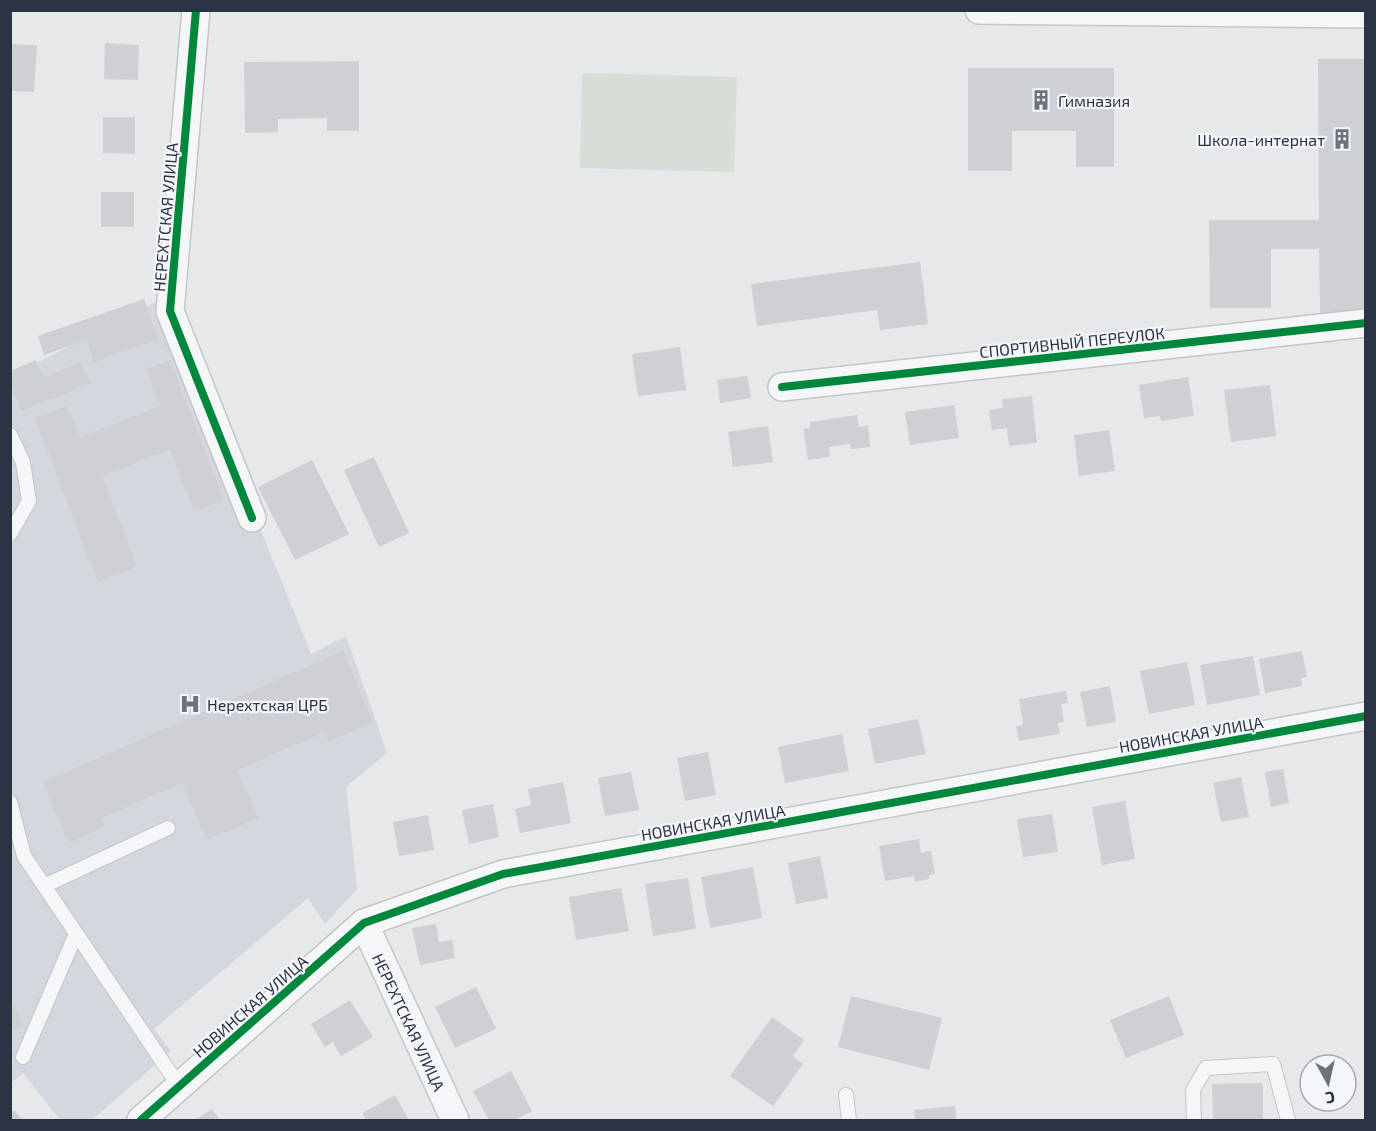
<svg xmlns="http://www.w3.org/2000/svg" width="1376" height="1131" font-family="'Exo 2',sans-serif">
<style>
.built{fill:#d4d7dd}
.pitch{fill:#d6ded6}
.building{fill:#ced0d3}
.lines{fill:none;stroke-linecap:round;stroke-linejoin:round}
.service-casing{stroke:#c4c6c8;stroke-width:16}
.minor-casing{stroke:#c4c6c8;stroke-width:30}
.service{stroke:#f5f6f7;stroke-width:14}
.minor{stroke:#f5f6f7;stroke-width:27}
.cycleway-casing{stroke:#f4f6f9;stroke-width:11}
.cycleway{stroke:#00873e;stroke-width:8}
.labels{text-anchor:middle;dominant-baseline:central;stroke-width:4.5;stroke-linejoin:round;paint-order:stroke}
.poi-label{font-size:16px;fill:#2b3445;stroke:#f4f6f9;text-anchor:start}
.street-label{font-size:16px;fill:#2b3445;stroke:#f4f6f9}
</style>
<rect width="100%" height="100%" fill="#e6e8ea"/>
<polygon class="built" points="166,297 311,654 346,636 387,753 346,787 357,889 325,924 308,898 154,1029 171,1051 92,1120 60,1120 23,1073 11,1083 11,376"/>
<polygon class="pitch" points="582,73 737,77 734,172 580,168"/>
<g class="building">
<polygon points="105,43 139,45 138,80 104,79"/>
<polygon points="10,44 37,45 34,92 10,91"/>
<polygon points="1318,59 1366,59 1366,313 1320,313 1319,249 1271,249 1271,308 1210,308 1209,220 1319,220"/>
<polygon points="359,61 359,131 327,131 327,118 278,119 278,132 245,133 244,62"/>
<polygon points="968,68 1114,68 1114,167 1076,167 1076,131 1012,131 1012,171 968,171"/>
<polygon points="103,117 135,117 135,154 103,153"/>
<rect x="101" y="192" width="33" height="35"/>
<polygon points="920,262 928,324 880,330 877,310 757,326 751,284"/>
<polygon points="144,299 158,340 94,362 87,340 44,355 38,336"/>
<polygon points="680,347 686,390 638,396 632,354"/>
<polygon points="36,360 43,377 81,362 90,383 22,411 10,383 10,371"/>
<polygon points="170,360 224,500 194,511 170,449 102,476 137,566 98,582 35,418 67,406 80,437 160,406 146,369"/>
<polygon points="747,376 751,398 720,403 717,380"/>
<polygon points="1188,377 1194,416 1161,421 1160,416 1144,418 1139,385"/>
<polygon points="1270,385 1276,436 1231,442 1224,390"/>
<polygon points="1032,396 1037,443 1009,446 1007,428 992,430 989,410 1003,408 1002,399"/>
<polygon points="954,405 959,438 910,445 905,412"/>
<polygon points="857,415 859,427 868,425 870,447 851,449 850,444 829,447 830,457 808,460 803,429 810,428 810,422"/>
<polygon points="768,426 773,462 733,467 728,432"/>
<polygon points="1109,430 1115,471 1079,476 1074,435"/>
<polygon points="374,457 409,533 379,547 344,470"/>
<polygon points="312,460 349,534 295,560 258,487"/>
<polygon points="343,651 373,722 329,742 325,732 237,770 258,818 207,840 182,783 101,818 105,827 69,843 43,782"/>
<polygon points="1302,651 1307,677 1301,678 1302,686 1265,693 1259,659"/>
<polygon points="1253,656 1260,695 1207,705 1200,665"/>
<polygon points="1187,662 1195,705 1149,714 1140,671"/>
<polygon points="1110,686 1116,722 1087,727 1080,692"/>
<polygon points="1066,691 1068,703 1061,704 1064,722 1058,723 1060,734 1019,741 1016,726 1023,725 1019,699"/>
<polygon points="918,719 926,754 875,764 868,729"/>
<polygon points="842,734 849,771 785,783 778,747"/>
<polygon points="708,752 716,795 685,801 677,758"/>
<polygon points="1283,769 1289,803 1271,807 1265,772"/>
<polygon points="631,772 639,810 605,816 598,778"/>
<polygon points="1241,777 1249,817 1221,822 1213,783"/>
<polygon points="563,782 571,823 520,833 515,809 531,805 528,789"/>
<polygon points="1125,801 1135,859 1102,865 1092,807"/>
<polygon points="493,804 499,837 469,844 462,810"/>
<polygon points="1052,814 1058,852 1023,857 1017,819"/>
<polygon points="428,815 434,850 399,856 393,822"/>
<polygon points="919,839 921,853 931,851 935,874 929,875 929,879 915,882 914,876 885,881 879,846"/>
<polygon points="820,856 828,898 796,904 788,863"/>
<polygon points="753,867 762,918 710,928 701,877"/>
<polygon points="688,878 696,929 653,936 645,884"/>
<polygon points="621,888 629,931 576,940 569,897"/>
<polygon points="436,924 439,942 452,940 455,958 420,965 412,928"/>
<polygon points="476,987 496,1029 455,1048 435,1007"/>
<polygon points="10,996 23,1026 10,1031"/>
<polygon points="851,996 942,1018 929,1070 838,1047"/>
<polygon points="1169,996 1184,1035 1126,1058 1110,1020"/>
<polygon points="350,1000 373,1037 341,1056 333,1042 325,1047 311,1024"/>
<polygon points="772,1017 804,1040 793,1056 803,1064 773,1106 730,1076"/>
<polygon points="511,1071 532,1111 515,1120 489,1120 473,1091"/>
<polygon points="1263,1083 1263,1120 1213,1120 1212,1084"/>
<polygon points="395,1095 409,1120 366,1120 362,1113"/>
<polygon points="955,1106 956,1120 915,1120 914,1110"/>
<polygon points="212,1109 220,1120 195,1120"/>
<polygon points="14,1110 23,1120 10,1120 10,1113"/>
</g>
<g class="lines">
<g class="service-casing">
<g id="service">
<polyline points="10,435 23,462 29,501 10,534"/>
<polyline points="10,802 24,856 179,1086"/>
<polyline points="44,886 168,828"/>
<polyline points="23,1057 76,934"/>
<polyline points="846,1095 849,1120"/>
<polyline points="1194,1120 1193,1090 1206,1068 1273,1064 1288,1120"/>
</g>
</g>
<g class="minor-casing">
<g id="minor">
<polyline points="196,10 170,311 252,518"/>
<polyline points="979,10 1366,14"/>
<polyline points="782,387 1366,323"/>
<polyline points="364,923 455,1120"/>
<polyline points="141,1120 364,923 503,874 1366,716"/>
</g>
</g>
<use href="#service" class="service"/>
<use href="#minor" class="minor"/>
<g class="cycleway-casing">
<g id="cycleway">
<polyline points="196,10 170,311 252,518"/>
<polyline points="782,387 1366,323"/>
<polyline points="141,1120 364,923 503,874 1366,716"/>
</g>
</g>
<use href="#cycleway" class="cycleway"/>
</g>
<defs>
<g id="building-bare" transform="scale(1.62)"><path d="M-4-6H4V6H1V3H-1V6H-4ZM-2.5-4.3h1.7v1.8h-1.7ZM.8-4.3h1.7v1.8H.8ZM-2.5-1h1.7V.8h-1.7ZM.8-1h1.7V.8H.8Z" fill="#6c737f" stroke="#f4f6f9" stroke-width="2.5" paint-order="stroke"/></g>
<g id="hospital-bare" transform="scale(1.62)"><path d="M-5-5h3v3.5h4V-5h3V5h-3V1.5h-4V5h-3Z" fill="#6c737f" stroke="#f4f6f9" stroke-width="2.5" paint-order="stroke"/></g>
</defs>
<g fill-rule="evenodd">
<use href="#building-bare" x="1041" y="100"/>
<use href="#building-bare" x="1342" y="139"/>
<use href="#hospital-bare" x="190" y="704"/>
</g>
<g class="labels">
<g class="poi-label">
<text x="1058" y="100">Гимназия</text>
<text x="1325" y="139" text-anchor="end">Школа-интернат</text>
<text x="207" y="704">Нерехтская ЦРБ</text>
</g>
<g class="street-label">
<text transform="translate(165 217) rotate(-85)">НЕРЕХТСКАЯ УЛИЦА</text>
<text transform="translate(1072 342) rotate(-6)">СПОРТИВНЫЙ ПЕРЕУЛОК</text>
<text transform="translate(1191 734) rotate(-10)">НОВИНСКАЯ УЛИЦА</text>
<text transform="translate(713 822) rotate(-10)">НОВИНСКАЯ УЛИЦА</text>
<text transform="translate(250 1006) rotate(-41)">НОВИНСКАЯ УЛИЦА</text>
<text transform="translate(409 1022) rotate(65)">НЕРЕХТСКАЯ УЛИЦА</text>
</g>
</g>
<rect width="1376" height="1131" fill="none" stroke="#2b3445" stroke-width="24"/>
<g transform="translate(1328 1083) rotate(172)"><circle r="28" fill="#f4f6f9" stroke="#a4a8b1" stroke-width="1.5"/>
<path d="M0-4.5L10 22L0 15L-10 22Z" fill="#6c737f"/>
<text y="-9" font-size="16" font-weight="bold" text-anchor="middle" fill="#2b3445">С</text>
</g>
</svg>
